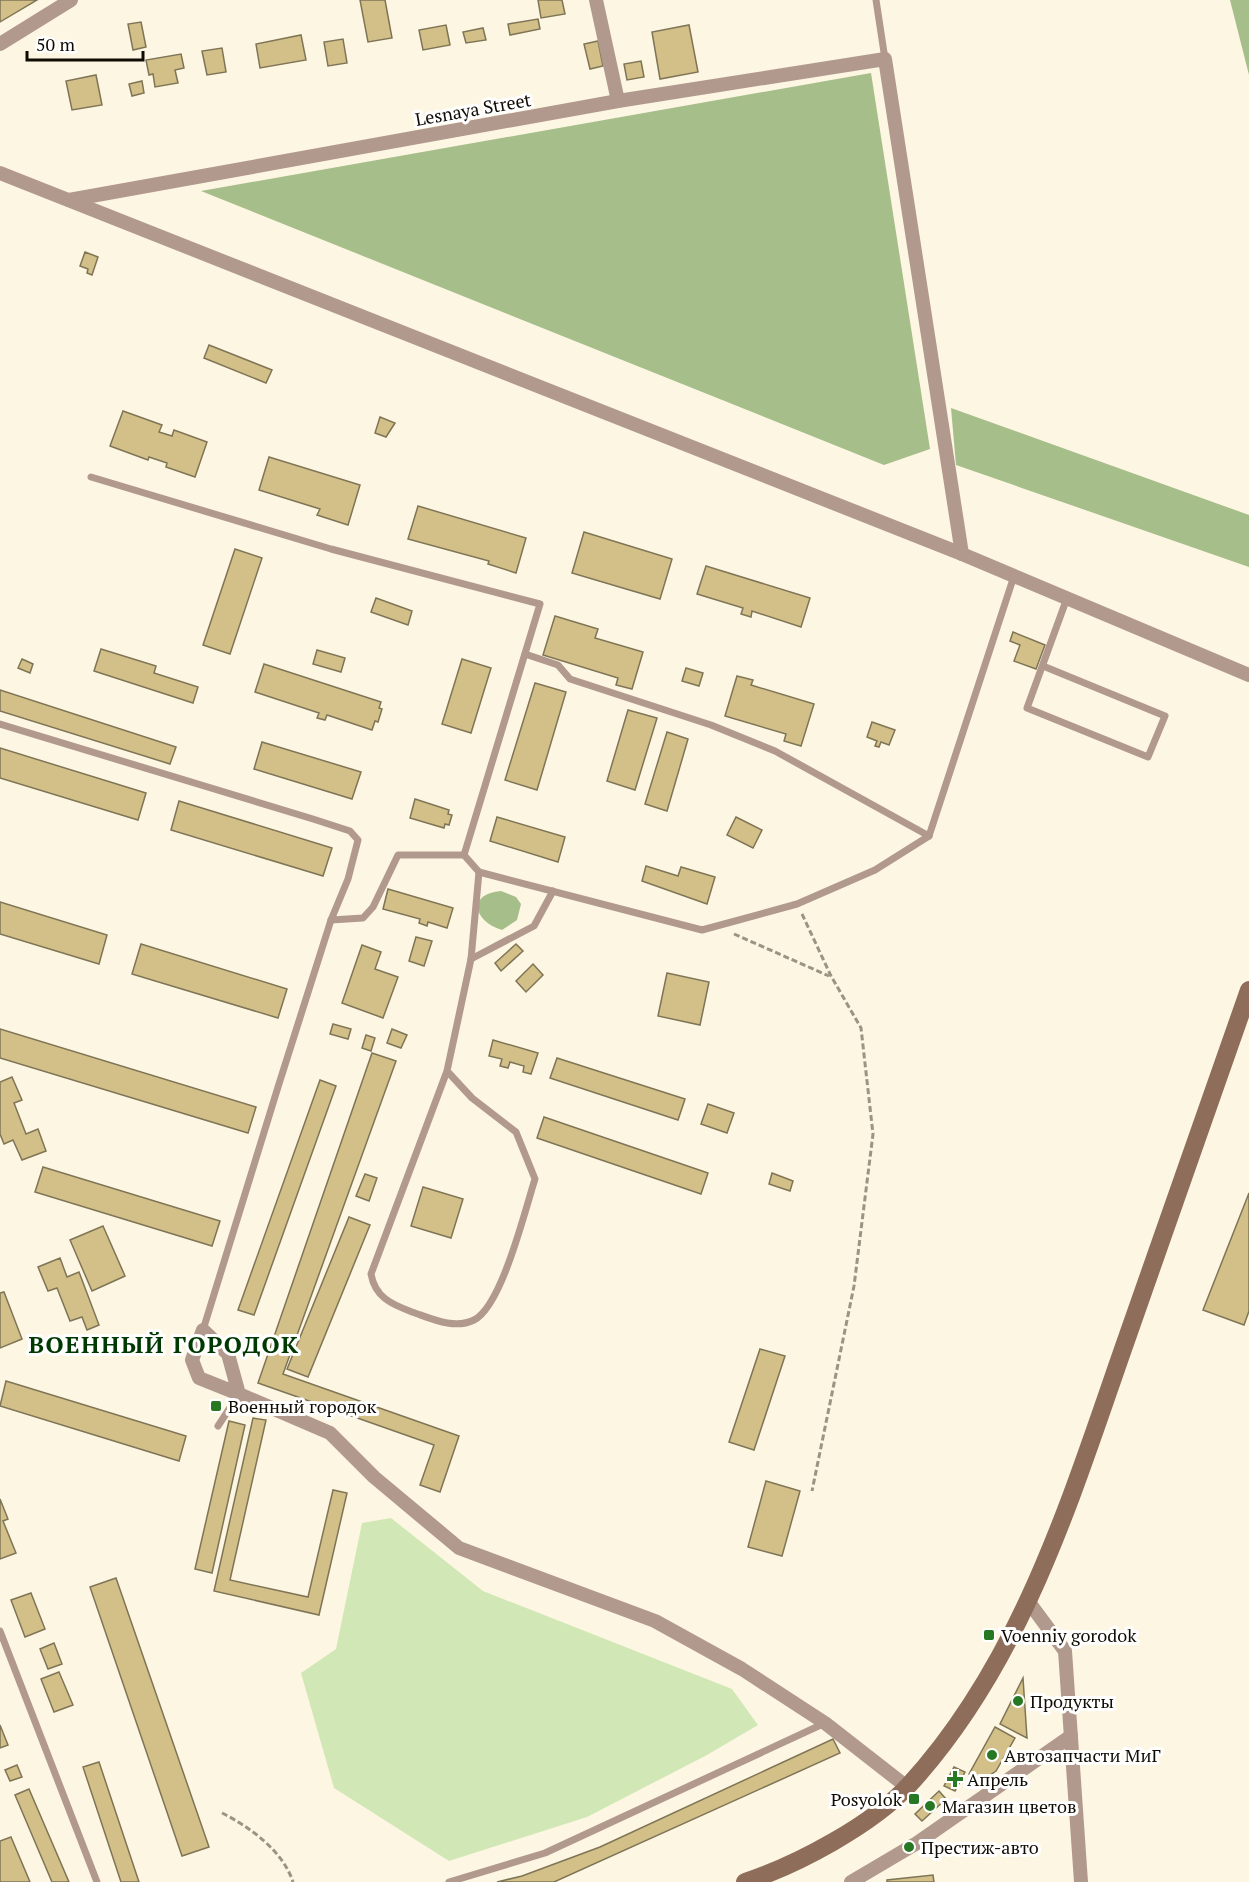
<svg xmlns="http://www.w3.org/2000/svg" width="1249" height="1882" font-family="'PT Serif',serif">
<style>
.green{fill:#d1e8b6}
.forest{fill:#a6be89}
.building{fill:#d3c089;stroke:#7f7556;stroke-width:1.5}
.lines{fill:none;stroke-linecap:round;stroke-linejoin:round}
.path{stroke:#9a9485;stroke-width:3;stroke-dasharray:6 3;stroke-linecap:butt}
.lane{stroke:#b2998d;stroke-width:7}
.street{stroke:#b2998d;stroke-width:14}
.secondary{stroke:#8f6d5b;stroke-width:18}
.poi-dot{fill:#267823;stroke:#fff;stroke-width:2}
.labels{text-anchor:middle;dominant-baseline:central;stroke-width:6;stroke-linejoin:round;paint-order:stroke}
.street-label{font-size:18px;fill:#100c03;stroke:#fff}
.poi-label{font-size:18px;fill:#100c03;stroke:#fff;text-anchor:start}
.district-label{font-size:24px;font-weight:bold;letter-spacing:1.5px;fill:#003801;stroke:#fff}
</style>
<rect width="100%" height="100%" fill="#fdf6e2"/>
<polygon class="green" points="391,1518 483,1591 732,1689 758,1725 707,1755 587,1817 449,1861 334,1788 301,1673 336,1649 362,1523"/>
<g class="forest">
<polygon points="1230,0 1249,0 1249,75"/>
<polygon points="871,73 930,449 884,465 201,191"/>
<polygon points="951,408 1249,515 1249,567 956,465"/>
<path d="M501,891L516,897L521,904L517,920L502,930C473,921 467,894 501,891Z"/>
</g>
<g class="building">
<polygon points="0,0 37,0 0,22"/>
<polygon points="360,0 385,0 392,38 368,42"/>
<polygon points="538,0 562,0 565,14 541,18"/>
<polygon points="538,19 540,29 510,35 508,24"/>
<polygon points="141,22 146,47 133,50 128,24"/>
<polygon points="446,25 450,45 423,50 419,30"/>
<polygon points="689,25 698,72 660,79 652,32"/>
<polygon points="483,28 486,40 466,43 463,32"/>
<polygon points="301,35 306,60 260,68 256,44"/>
<polygon points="343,39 347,63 328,66 324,42"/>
<polygon points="598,41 603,66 590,69 584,44"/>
<polygon points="222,48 226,72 207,75 202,51"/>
<polygon points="181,54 184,68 175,70 178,83 155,87 153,74 149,75 146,60"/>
<polygon points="641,61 644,77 627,80 624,64"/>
<polygon points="96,75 102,105 72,110 66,81"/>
<polygon points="142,81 144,93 132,96 129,84"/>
<polygon points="85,252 98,257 92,275 87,273 88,269 80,266"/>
<polygon points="209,345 272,370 266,383 204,358"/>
<polygon points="123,411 162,425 159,432 172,436 174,430 207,442 195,477 166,467 167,463 149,457 148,460 110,446"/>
<polygon points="380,417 395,423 386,437 375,433"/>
<polygon points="269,457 360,485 348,525 317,515 320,509 259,490"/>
<polygon points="418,506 526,538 516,573 488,564 489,561 408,539"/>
<polygon points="584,532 672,559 660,599 572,573"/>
<polygon points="235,549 262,558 230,654 203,645"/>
<polygon points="706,566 810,598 801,627 752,611 751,617 741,614 743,608 697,594"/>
<polygon points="376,598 412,611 408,625 371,612"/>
<polygon points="555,616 598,629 595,638 643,652 632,689 616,685 618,678 543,655"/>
<polygon points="1013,632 1045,645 1036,669 1014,661 1020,645 1010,641"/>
<polygon points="101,649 156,666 154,673 198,687 193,703 94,671"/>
<polygon points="317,650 345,658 341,672 313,664"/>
<polygon points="22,659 33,664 30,673 18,668"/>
<polygon points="462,659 491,668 471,733 442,724"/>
<polygon points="264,664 381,702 379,708 382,709 378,722 375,721 372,730 327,715 325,720 317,718 319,713 255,692"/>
<polygon points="686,668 703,673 699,686 682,681"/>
<polygon points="737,676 753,680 751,685 814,704 801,746 784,741 786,734 725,716"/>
<polygon points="535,683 566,692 537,790 505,780"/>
<polygon points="0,690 176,747 170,764 0,711"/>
<polygon points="628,710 657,718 635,790 607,781"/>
<polygon points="872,722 895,730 889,745 881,742 879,747 875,746 877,741 867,737"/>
<polygon points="667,732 688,739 667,811 645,804"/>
<polygon points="262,742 361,772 352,799 254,769"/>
<polygon points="0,748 146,793 138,820 0,778"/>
<polygon points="415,799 449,810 448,814 452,815 449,825 445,824 444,828 410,818"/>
<polygon points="179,801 332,848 323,876 171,830"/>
<polygon points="497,817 565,837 558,862 490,841"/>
<polygon points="736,817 762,830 753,848 727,835"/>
<polygon points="646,866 678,876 681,867 715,877 707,904 642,881"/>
<polygon points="388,889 453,908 447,928 428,922 427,926 419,923 420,919 383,909"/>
<polygon points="0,902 107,935 99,964 0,934"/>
<polygon points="416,937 432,941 424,966 409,961"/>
<polygon points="141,944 287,989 278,1018 132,974"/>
<polygon points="516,944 523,951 501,971 495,963"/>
<polygon points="362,945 381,952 375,969 398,977 383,1018 342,1003"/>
<polygon points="533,964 543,975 526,992 516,981"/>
<polygon points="667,973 709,982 700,1025 658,1016"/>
<polygon points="333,1024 351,1029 348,1039 330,1034"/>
<polygon points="0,1029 256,1107 248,1133 0,1058"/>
<polygon points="392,1029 407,1035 401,1048 387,1043"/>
<polygon points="366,1035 375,1038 371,1051 362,1048"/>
<polygon points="493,1040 538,1053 531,1074 523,1072 524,1066 510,1062 508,1068 500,1066 502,1059 489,1056"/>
<polygon points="372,1053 396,1061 283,1374 459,1436 440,1492 420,1485 434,1445 258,1383"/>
<polygon points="557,1058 685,1099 678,1120 550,1078"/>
<polygon points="12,1077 22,1100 14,1103 26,1134 38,1129 46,1151 22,1160 13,1140 4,1144 0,1134 0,1082"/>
<polygon points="320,1080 336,1086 254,1315 238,1310"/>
<polygon points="708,1104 734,1113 727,1133 701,1124"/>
<polygon points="544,1117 708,1173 701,1194 537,1138"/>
<polygon points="43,1167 220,1221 212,1246 35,1192"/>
<polygon points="772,1173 793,1181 790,1191 769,1184"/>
<polygon points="365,1174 377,1178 369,1201 356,1196"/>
<polygon points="423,1187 463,1199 451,1238 411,1226"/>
<polygon points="1249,1193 1249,1311 1244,1325 1203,1310"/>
<polygon points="349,1217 370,1225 308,1377 287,1369"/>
<polygon points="103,1226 125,1276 92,1291 70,1240"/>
<polygon points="60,1258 67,1277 79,1272 99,1325 87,1330 82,1317 70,1321 57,1288 48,1291 38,1267"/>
<polygon points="4,1292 22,1339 0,1348 0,1293"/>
<polygon points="760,1349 785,1356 754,1450 729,1442"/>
<polygon points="6,1381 186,1436 179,1461 0,1406"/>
<polygon points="253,1418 266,1420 230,1580 308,1597 333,1490 347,1493 319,1615 214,1591"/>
<polygon points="229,1421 245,1425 212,1573 195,1569"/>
<polygon points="766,1481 800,1491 782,1556 748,1547"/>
<polygon points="0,1499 8,1519 3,1521 16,1553 0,1559"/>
<polygon points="116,1578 209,1847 182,1856 90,1587"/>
<polygon points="31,1593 45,1629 25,1637 11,1600"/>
<polygon points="54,1643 62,1664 48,1669 40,1649"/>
<polygon points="59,1672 73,1705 54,1712 41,1679"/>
<polygon points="1023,1678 1027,1738 1000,1724"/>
<polygon points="0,1725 8,1745 0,1748"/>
<polygon points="995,1727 1015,1738 996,1771 981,1781 969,1774"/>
<polygon points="833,1739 840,1753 554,1882 497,1882 522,1876 600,1847"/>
<polygon points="99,1762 139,1882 121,1882 83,1767"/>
<polygon points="17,1765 22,1777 10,1781 5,1770"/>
<polygon points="954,1767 965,1772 955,1791 944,1786"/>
<polygon points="29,1789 69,1882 52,1882 15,1795"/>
<polygon points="939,1791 946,1799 922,1821 915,1814"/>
<polygon points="11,1837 30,1882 0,1882 0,1841"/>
<polygon points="933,1875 934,1882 887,1882 887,1880"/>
</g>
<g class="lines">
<g class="path">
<polyline points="802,914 831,976 861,1028 873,1134 854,1286 812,1491"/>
<polyline points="734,934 829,976"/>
<path d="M222,1813C250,1827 283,1851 293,1882"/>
</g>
<g class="lane">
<polyline points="876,0 885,59"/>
<polyline points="91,477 331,549 540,604 464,855 398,855 373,907 363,918 331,920"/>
<polyline points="525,654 558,665 570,679 711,725 775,751 929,836 1014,576"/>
<polyline points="1043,666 1165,716 1148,757 1027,708 1067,598"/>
<polyline points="0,724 313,819 350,831 358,840 348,879 331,920 278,1087 203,1330"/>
<polyline points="464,855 479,872 702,930 797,904 875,870 929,836"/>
<polyline points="471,959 534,926 553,891"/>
<path d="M447,1071L472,1098L516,1132L535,1179C525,1210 502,1306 474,1320C454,1330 430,1318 412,1312C391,1304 375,1297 371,1274L447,1071L471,959L479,872"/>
<polyline points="218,1426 239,1394"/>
<polyline points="0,1631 97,1882"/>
<polyline points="449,1882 545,1853 825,1723"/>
</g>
<g class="street">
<polyline points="596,0 618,101"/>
<polyline points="0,44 71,0"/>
<polyline points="0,173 962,554 1249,675"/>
<polyline points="69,200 618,101 885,59 962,554"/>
<polyline points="239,1394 199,1378 192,1360 203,1330 228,1354 239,1394 330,1433 374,1477 459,1548 655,1621 742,1669 825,1723 907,1787"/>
<polyline points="1028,1601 1065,1651 1081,1882"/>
<polyline points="851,1882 917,1843 1071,1736"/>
</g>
<path class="secondary" d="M745,1882C797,1865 872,1825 909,1785C1020,1664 1069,1504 1122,1352C1164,1231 1207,1111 1249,990"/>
</g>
<g class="poi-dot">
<rect x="210" y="1400" width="12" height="12" rx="3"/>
<rect x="983" y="1629" width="12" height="12" rx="3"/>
<circle cx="1018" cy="1701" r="6"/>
<circle cx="992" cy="1755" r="6"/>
<path d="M952 1770h6v6h6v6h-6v6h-6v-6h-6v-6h6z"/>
<rect x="908" y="1793" width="12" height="12" rx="3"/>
<circle cx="930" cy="1806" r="6"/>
<circle cx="909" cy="1847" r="6"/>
</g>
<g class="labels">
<g class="street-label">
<text transform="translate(473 109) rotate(-10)">Lesnaya Street</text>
</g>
<g class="poi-label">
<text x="228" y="1406">Военный городок</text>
<text x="1001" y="1635">Voenniy gorodok</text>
<text x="1030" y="1701">Продукты</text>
<text x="1004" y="1755">Автозапчасти МиГ</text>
<text x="967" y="1779">Апрель</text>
<text x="902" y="1799" text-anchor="end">Posyolok</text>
<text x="942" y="1806">Магазин цветов</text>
<text x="921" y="1847">Престиж-авто</text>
</g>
<g class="district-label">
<text x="164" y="1344">ВОЕННЫЙ ГОРОДОК</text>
</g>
</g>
<path d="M27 51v9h116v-9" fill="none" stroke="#100c03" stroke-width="3"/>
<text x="36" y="51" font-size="18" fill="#100c03" stroke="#ffffff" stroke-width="4.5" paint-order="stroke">50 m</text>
</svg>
